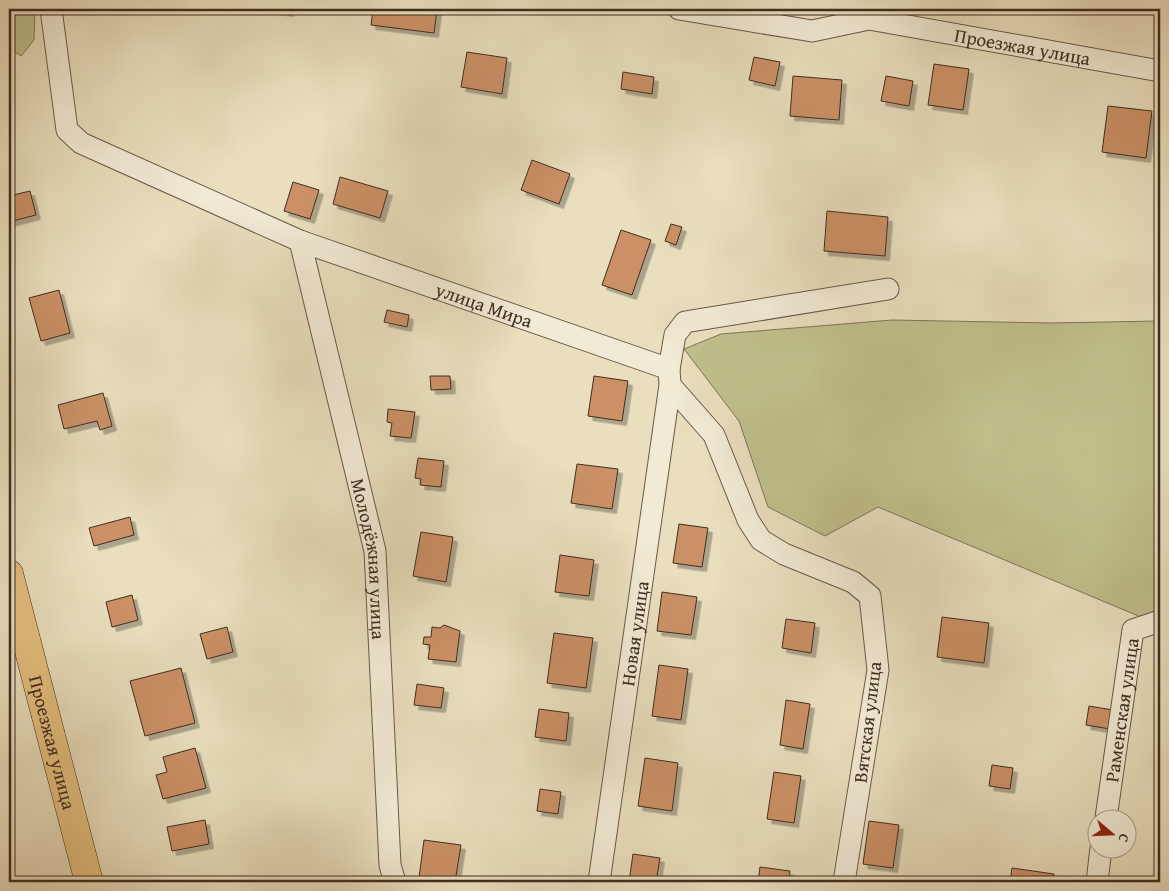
<svg xmlns="http://www.w3.org/2000/svg" width="1169" height="891" font-family="'Gentium Book Plus',serif">
<style>
.green{fill:#bfbf8c;stroke:#7f7656}
.building{fill:#cb9066;stroke:#3f2d20;filter:url(#shadow)}
.lines{fill:none;stroke-linecap:round;stroke-linejoin:round}
.minor-casing{stroke:#6a5947;stroke-width:23}
.major-casing{stroke:#3f2d20;stroke-width:29}
.minor{stroke:#f1ead4;stroke-width:21}
.major{stroke:#e4bf7e;stroke-width:28}
.labels{text-anchor:middle;dominant-baseline:central;stroke-width:4.5;stroke-linejoin:round;paint-order:stroke}
.street-label{font-size:19px;fill:#3f2d20;stroke:#f1ead4}
</style>
<defs>
<filter id="shadow"><feDropShadow dx="4.5" dy="4.5" stdDeviation="0" flood-color="#0004"/></filter>
</defs>
<rect width="100%" height="100%" fill="#e9debd"/>
<filter id="stains"><feTurbulence type="fractalNoise" baseFrequency=".004" numOctaves="4"/><feColorMatrix values="0 0 0 0 .2 0 0 0 0 .09 0 0 0 0 .02 0 0 0 .5 -.17"/></filter>
<radialGradient id="worn" r=".72"><stop offset=".6" stop-color="#630" stop-opacity="0"/><stop offset="1" stop-color="#630" stop-opacity=".3"/></radialGradient>
<g class="green">
<polygon points="9,9 35,9 34,40 21,56 9,48"/>
<polygon points="1160,315 1160,625 878,507 825,536 768,507 739,421 684,349 721,334 892,320 1051,323 1159,321"/>
</g>
<g class="building">
<polygon points="268,9 290,9 289,12"/>
<polygon points="373,9 437,10 434,33 371,25"/>
<polygon points="467,52 507,58 502,94 461,87"/>
<polygon points="754,57 780,62 775,86 749,80"/>
<polygon points="934,64 969,69 963,110 928,105"/>
<polygon points="623,72 654,77 652,94 621,89"/>
<polygon points="793,76 842,80 839,120 790,116"/>
<polygon points="886,76 913,81 909,106 881,101"/>
<polygon points="1108,106 1152,111 1146,158 1102,152"/>
<polygon points="532,160 570,174 559,204 521,190"/>
<polygon points="340,177 388,191 380,218 333,204"/>
<polygon points="293,182 319,190 310,219 284,211"/>
<polygon points="30,191 36,215 9,222 9,196"/>
<polygon points="827,211 888,217 885,256 824,251"/>
<polygon points="671,224 682,227 676,245 665,241"/>
<polygon points="621,230 651,240 632,295 602,285"/>
<polygon points="59,290 70,333 41,341 29,298"/>
<polygon points="387,310 409,315 407,327 384,322"/>
<polygon points="430,376 450,376 451,389 431,390"/>
<polygon points="594,376 628,381 622,421 588,416"/>
<polygon points="103,393 112,426 100,430 97,421 64,429 58,405"/>
<polygon points="388,409 415,412 411,438 390,436 392,423 387,422"/>
<polygon points="418,458 444,461 441,487 420,485 421,479 415,478"/>
<polygon points="577,464 618,469 612,509 571,503"/>
<polygon points="130,517 134,535 94,546 89,528"/>
<polygon points="679,524 708,528 702,567 673,563"/>
<polygon points="421,532 453,537 446,582 413,576"/>
<polygon points="560,555 594,560 589,596 555,592"/>
<polygon points="662,592 697,597 691,635 657,631"/>
<polygon points="132,595 138,620 112,627 106,602"/>
<polygon points="942,617 989,623 984,663 937,657"/>
<polygon points="786,619 815,623 811,653 782,648"/>
<polygon points="444,625 460,631 456,662 428,659 430,645 423,644 424,637 431,637 432,627 440,628"/>
<polygon points="227,627 233,652 207,659 200,634"/>
<polygon points="554,633 593,638 586,688 547,683"/>
<polygon points="659,665 688,669 681,720 652,716"/>
<polygon points="181,668 195,723 145,736 130,681"/>
<polygon points="417,684 444,688 441,708 414,705"/>
<polygon points="786,700 810,704 803,749 780,745"/>
<polygon points="1089,706 1113,710 1110,729 1086,725"/>
<polygon points="539,709 569,713 566,741 535,737"/>
<polygon points="195,748 206,788 163,799 156,775 167,772 163,757"/>
<polygon points="645,758 678,763 672,811 638,806"/>
<polygon points="992,765 1013,768 1010,789 989,786"/>
<polygon points="774,772 801,776 794,823 767,819"/>
<polygon points="540,789 561,792 558,814 537,811"/>
<polygon points="205,820 209,844 172,851 167,827"/>
<polygon points="869,821 899,825 893,868 863,864"/>
<polygon points="424,840 461,845 455,882 419,878"/>
<polygon points="633,854 660,858 656,882 629,882"/>
<polygon points="760,867 790,871 789,882 758,882"/>
<polygon points="1012,868 1054,874 1052,882 1010,882"/>
</g>
<g class="lines">
<g class="minor-casing">
<g id="minor">
<path id="s1" d="M51,9L67,130L81,143L300,241L669,369"/>
<path id="s2" d="M679,9L812,31L869,19L1160,71"/>
<path id="s3" d="M300,241L375,551L390,865L395,882"/>
<polyline points="670,385 714,435 748,520 761,540 784,554 853,582 870,596 878,670 844,882"/>
<path id="s4" d="M1106,818L1133,630L1160,621"/>
<path id="s5" d="M599,882L670,385L669,369L675,335L685,322L888,289"/>
<polyline points="1097,882 1101,848"/>
</g>
</g>
<g class="major-casing">
<g id="major">
<path id="s6" d="M9,574L89,882"/>
</g>
</g>
<use href="#minor" class="minor"/>
<use href="#major" class="major"/>
</g>
<g class="labels">
<g class="street-label">
<text stroke="none"><textPath href="#s2" startOffset="349">Проезжая улица</textPath></text>
<text stroke="none"><textPath href="#s1" startOffset="576">улица Мира</textPath></text>
<text stroke="none"><textPath href="#s3" startOffset="326">Молодёжная улица</textPath></text>
<text stroke="none"><textPath href="#s5" startOffset="251">Новая улица</textPath></text>
<text stroke="none"><textPath href="#s4" startOffset="109">Раменская улица</textPath></text>
<text transform="translate(867 722) rotate(-83)">Вятская улица</text>
<text stroke="none"><textPath href="#s6" startOffset="174">Проезжая улица</textPath></text>
</g>
</g>
<rect width="1169" height="891" fill="none" stroke="#e9debd" stroke-width="30"/>
<rect x="10" y="10" width="1149" height="871" fill="none" stroke="#3f2d20" stroke-width="2.5"/>
<rect x="15" y="15" width="1139" height="861" fill="none" stroke="#3f2d20"/>
<g transform="translate(1112 834) rotate(109)"><circle r="24" fill="#f1ead4" stroke="#aa9e8c"/>
<path d="M0-4L9 19L0 12L-9 19Z" fill="#8f2418"/>
<text y="-8" font-size="14" font-weight="bold" text-anchor="middle" fill="#3f2d20">С</text>
</g>
<rect width="100%" height="100%" filter="url(#stains)"/>
<rect width="100%" height="100%" fill="url(#worn)"/>
</svg>
